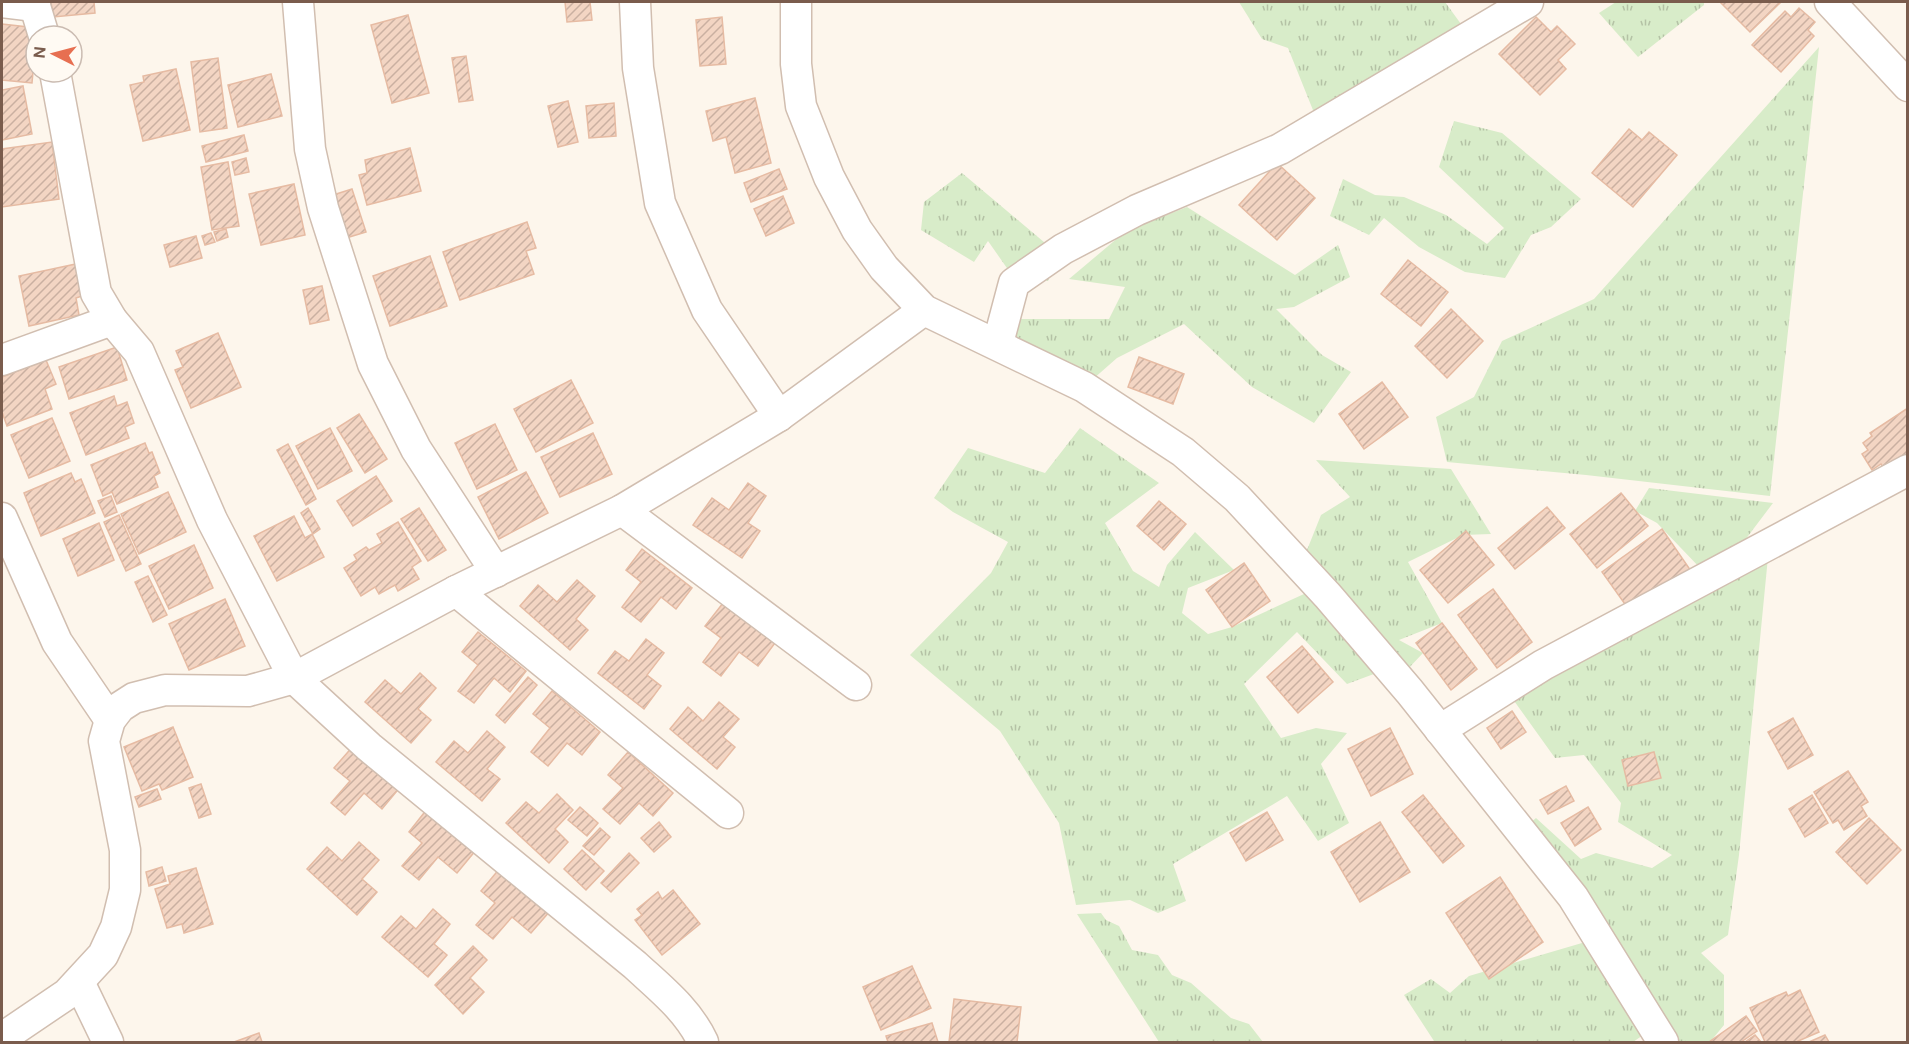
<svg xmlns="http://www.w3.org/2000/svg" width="1909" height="1044" font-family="'DM Sans',sans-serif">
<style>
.grass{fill:url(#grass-tufts)}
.building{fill:url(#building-hatch);stroke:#e6bba3;stroke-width:1.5}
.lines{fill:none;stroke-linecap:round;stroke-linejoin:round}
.minor-casing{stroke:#d1beb0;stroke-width:33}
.minor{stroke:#fff;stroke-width:30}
</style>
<defs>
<pattern id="grass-tufts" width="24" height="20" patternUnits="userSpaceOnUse" patternTransform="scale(1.5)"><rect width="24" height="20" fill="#d8ecc9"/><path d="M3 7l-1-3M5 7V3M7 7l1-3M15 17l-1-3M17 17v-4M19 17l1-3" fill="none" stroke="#b4c2a5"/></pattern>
<pattern id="building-hatch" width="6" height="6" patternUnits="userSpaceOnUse" patternTransform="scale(1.5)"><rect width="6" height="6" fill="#f3d5c3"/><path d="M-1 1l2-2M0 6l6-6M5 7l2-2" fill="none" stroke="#cab0a1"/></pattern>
</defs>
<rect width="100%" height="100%" fill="#fdf6ec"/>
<g class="grass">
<polygon points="1239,2 1445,2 1461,24 1319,125 1288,48 1262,39"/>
<polygon points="1616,2 1704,2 1704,5 1638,57 1599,13"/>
<polygon points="1819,47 1770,496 1586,475 1447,462 1436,417 1474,397 1502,341 1594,299"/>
<polygon points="1454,121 1502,133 1581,199 1551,227 1531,235 1505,278 1465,272 1419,247 1384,218 1369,235 1330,216 1343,179 1375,195 1404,197 1446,215 1487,244 1504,228 1439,167"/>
<polygon points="962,173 1057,253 1048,281 1009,271 988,241 974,262 921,230 924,202"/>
<polygon points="1187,207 1295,275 1338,245 1350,277 1294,307 1276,309 1322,355 1351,372 1314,423 1252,387 1184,324 1117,358 1084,387 1003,326 1019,319 1109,319 1125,287 1069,279 1126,231"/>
<polygon points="1080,428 1159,483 1105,523 1133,571 1159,587 1167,565 1195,532 1234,570 1188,588 1182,613 1208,634 1232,627 1315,589 1303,560 1321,515 1350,497 1316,460 1451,469 1491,534 1463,535 1408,562 1442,623 1399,640 1423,653 1406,671 1390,668 1347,684 1297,632 1244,684 1281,738 1316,728 1347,733 1321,764 1349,823 1318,841 1287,796 1173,864 1186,901 1158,913 1130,900 1076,905 1059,823 1000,731 910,655 991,573 1008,542 953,512 934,498 968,448 1045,473"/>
<polygon points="1649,488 1773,503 1739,548 1702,570 1657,523 1635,511"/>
<polygon points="1768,557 1739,855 1728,935 1701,953 1724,975 1724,1025 1710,1042 1679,1042 1515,836 1536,818 1581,859 1596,853 1652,868 1672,855 1618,822 1621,803 1584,755 1555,758 1512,698"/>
<polygon points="1101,913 1106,920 1119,926 1132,950 1158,955 1172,975 1191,983 1231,1018 1249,1024 1263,1042 1159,1042 1077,914"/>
<polygon points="1599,938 1649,1031 1633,1042 1434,1041 1404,995 1431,979 1450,993 1469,976"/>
</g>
<g class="building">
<polygon points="51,2 94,2 95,13 53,17"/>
<polygon points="565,2 590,2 592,20 567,22"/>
<polygon points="1720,2 1781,2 1750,32"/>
<polygon points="1799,8 1815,22 1808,30 1814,36 1781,72 1752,45 1785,11 1791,17"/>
<polygon points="408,15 429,93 392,103 371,25"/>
<polygon points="722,17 726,64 700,66 696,20"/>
<polygon points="1536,17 1551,32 1557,26 1575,44 1558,60 1566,69 1540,95 1499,54"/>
<polygon points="2,24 37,28 32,83 2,80"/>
<polygon points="466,56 473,100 459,102 452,58"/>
<polygon points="218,58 227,128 200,132 191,62"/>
<polygon points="176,69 190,130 143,141 130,85 144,82 143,76"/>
<polygon points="271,74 282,116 238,127 228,85"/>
<polygon points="23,86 32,134 2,140 2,90"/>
<polygon points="755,98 771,163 735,173 726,137 713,141 706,111"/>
<polygon points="568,101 578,142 558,147 548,106"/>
<polygon points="614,103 616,136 589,138 586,106"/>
<polygon points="1629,129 1642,140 1649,132 1677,155 1633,207 1592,173"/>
<polygon points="244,135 248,151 206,162 202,146"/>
<polygon points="52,142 59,199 2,207 2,149"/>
<polygon points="410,148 421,191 367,205 359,175 367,173 365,160"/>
<polygon points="246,158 249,172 235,175 232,162"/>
<polygon points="228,162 239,226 212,230 201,167"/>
<polygon points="1277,163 1315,198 1277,240 1239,205"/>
<polygon points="779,169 787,189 751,202 744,183"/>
<polygon points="294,184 305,235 261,245 249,194"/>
<polygon points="352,189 366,232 346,238 333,195"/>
<polygon points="783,196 794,223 766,236 754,209"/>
<polygon points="527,222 536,248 526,251 534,274 460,300 443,252"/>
<polygon points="226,229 228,237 217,241 214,232"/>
<polygon points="211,233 215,242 205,245 202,236"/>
<polygon points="196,236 202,258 170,267 164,245"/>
<polygon points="430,256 447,306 390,326 373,276"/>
<polygon points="1408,260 1448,292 1421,326 1381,294"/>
<polygon points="76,264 82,296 76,298 79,315 29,326 19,276"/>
<polygon points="322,286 329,320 310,324 303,290"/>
<polygon points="1451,309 1483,341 1447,378 1415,346"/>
<polygon points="218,333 241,387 191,408 175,370 183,367 176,351"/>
<polygon points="117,347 127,380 69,399 59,367"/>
<polygon points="1139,357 1184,374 1173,404 1128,387"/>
<polygon points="46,360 56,384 45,389 52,409 7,426 2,412 2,377"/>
<polygon points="571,380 593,423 536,452 514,409"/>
<polygon points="1382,382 1408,417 1364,449 1339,414"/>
<polygon points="114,396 117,406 127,402 134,423 125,427 129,438 86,455 70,413"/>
<polygon points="1908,408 1908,461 1888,474 1881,464 1872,470 1862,454 1868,450 1863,443 1872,436 1870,433"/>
<polygon points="359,414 387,459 365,473 337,428"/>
<polygon points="52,418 70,461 29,478 11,435"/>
<polygon points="495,424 517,470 477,489 455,443"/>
<polygon points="330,428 352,471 318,489 296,446"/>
<polygon points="593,433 612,474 560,497 541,457"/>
<polygon points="145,443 149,453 152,452 160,473 154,476 158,487 117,504 112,492 103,496 91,465"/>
<polygon points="288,444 316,499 306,505 277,450"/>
<polygon points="526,472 548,513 499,539 478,497"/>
<polygon points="71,473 75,482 81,479 95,513 41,536 24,493"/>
<polygon points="376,476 392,501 353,526 337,501"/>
<polygon points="748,483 766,496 748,523 760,531 742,558 693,525 712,498 729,510"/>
<polygon points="168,492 186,532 139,554 121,514"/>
<polygon points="1621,493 1648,526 1597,568 1570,534"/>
<polygon points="111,496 117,512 105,517 98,501"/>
<polygon points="1159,501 1186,524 1164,550 1137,526"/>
<polygon points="1547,507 1565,528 1515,569 1498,548"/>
<polygon points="308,508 320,529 313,534 301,513"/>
<polygon points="419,508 446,550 428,561 401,519"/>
<polygon points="119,515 141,564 126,571 104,522"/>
<polygon points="294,516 305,538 312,534 324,557 277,581 254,536"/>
<polygon points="398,522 421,561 412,567 419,579 398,591 395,585 379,594 375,587 361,596 344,568 357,560 354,555 366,547 369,550 382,543 377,534"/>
<polygon points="99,523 114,560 78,576 63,539"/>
<polygon points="1662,529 1691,571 1632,614 1602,572"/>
<polygon points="1466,531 1494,565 1448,603 1420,570"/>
<polygon points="194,545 213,588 169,609 149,566"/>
<polygon points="642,549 692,588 676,609 661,597 641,622 622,607 641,582 626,570"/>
<polygon points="1244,563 1270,601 1232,627 1206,590"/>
<polygon points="148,576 167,615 153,622 135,582"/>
<polygon points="577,580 595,596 576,619 588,630 570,650 520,606 538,585 557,602"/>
<polygon points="1493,589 1532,642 1497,668 1458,615"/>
<polygon points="225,599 245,646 189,670 169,624"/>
<polygon points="723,603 775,643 758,666 739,652 721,676 703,662 721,638 705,626"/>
<polygon points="1442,623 1477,669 1451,690 1416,643"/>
<polygon points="478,632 526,671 510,692 494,678 474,703 458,691 478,665 462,652"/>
<polygon points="646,639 664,653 647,675 661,686 644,709 598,673 615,651 629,661"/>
<polygon points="1302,646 1333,682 1298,713 1267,677"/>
<polygon points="420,673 436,688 418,709 431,720 411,743 365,702 385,680 401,694"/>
<polygon points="528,677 537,685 505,723 496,715"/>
<polygon points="552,691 600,732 582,755 567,743 548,766 531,752 550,728 533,714"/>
<polygon points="719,702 739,719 723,737 735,747 717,769 670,729 688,707 703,721"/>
<polygon points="1512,711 1526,732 1501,749 1487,728"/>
<polygon points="1793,718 1813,755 1788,769 1768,732"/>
<polygon points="173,727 193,777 162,790 159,784 142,791 124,747"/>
<polygon points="1390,728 1413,774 1371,796 1348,749"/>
<polygon points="487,731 505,747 487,769 500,779 482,801 436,762 454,741 468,753"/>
<polygon points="354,745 401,786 382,809 364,793 345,815 331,803 350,781 334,768"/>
<polygon points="628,752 673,793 653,816 639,803 620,824 603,809 623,788 608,775"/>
<polygon points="1654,752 1661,778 1628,786 1622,760"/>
<polygon points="1848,771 1868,802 1861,806 1867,816 1844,830 1838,820 1833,823 1814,792"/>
<polygon points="201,784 211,814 199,818 189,788"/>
<polygon points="1566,786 1574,801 1548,814 1540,800"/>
<polygon points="157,789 161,799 139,807 135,797"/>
<polygon points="557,794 573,810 555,829 568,842 549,863 506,823 526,802 539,813"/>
<polygon points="1423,795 1464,846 1443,863 1402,812"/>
<polygon points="1812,795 1828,823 1805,837 1789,809"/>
<polygon points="580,807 598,823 587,836 568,820"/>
<polygon points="1588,807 1601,829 1575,846 1561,823"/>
<polygon points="427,809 476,850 457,873 438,857 419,880 402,866 422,843 409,832"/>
<polygon points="1267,812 1283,840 1246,861 1230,833"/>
<polygon points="1869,818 1901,850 1867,884 1836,852"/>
<polygon points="659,822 671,837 654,852 641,838"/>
<polygon points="1380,822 1410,872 1360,902 1331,852"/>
<polygon points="600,828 610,837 594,855 583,846"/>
<polygon points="359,842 379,860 362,879 377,892 357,915 307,869 327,847 342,861"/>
<polygon points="582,850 604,871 586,890 564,869"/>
<polygon points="629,853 639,863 611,892 601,883"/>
<polygon points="162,867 166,881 149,886 146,872"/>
<polygon points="196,868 213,924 184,933 182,924 167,928 155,889 170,884 168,876"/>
<polygon points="500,868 550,911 531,933 512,917 493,939 476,925 495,903 481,891"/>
<polygon points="1500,877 1543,942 1489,979 1446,913"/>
<polygon points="673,890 700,924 662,955 635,920 642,915 637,909 658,892 662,899"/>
<polygon points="433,909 450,924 434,944 447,955 428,977 382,937 401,916 416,929"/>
<polygon points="473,946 487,960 470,978 484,992 463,1014 435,985"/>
<polygon points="912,966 931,1008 881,1030 863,987"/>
<polygon points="1800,990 1819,1032 1796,1042 1765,1042 1750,1008 1786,992 1788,996"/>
<polygon points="954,999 1021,1007 1017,1042 949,1042"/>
<polygon points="1746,1016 1757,1031 1741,1042 1709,1042"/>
<polygon points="932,1023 938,1042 888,1042 886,1036"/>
<polygon points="259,1033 262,1042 234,1042"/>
<polygon points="1755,1035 1761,1042 1745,1042"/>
<polygon points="1825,1035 1829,1042 1809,1042"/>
</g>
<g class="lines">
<g class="minor-casing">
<g id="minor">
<polyline points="2,2 35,6 35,2"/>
<polyline points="298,2 310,149 323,208 373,364 416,449 496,572"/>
<polyline points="635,2 638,68 660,203 707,310 779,416"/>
<polyline points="796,2 796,64 801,106 829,177 857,230 884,268 924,310 1084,387 1183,452 1237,498 1328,596 1410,692 1573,897 1663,1042"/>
<polyline points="1830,2 1908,86"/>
<polyline points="35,6 44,36"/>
<path d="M55,72L96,293L112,320L139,352L212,520L294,678L369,747L635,965C661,989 688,1010 703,1042"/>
<polyline points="998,343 1014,283 1063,249 1137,210 1280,149 1528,2"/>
<polyline points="2,360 112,320"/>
<polyline points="622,510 856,685"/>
<polyline points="2,518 57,642 110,720"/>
<polyline points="456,591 728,813"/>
<polyline points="1440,730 1543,665 1908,470"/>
<polyline points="79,982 108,1042"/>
<polyline points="2,1038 67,994 103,955 116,927 125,890 125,850 104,741 110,720 120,707 134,698 165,690 248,691 294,678 456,591 622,510 779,416 924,310"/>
</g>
</g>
<use href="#minor" class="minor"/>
</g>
<rect width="1909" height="1044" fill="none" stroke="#7a5c4d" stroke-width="6"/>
<g transform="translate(54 54) rotate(276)"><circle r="28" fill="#fffaf3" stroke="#cabbb1" stroke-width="1.5"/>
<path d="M0-4.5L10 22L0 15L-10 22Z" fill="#e76f51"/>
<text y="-9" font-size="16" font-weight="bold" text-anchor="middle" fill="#7a5c4d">N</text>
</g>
</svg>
